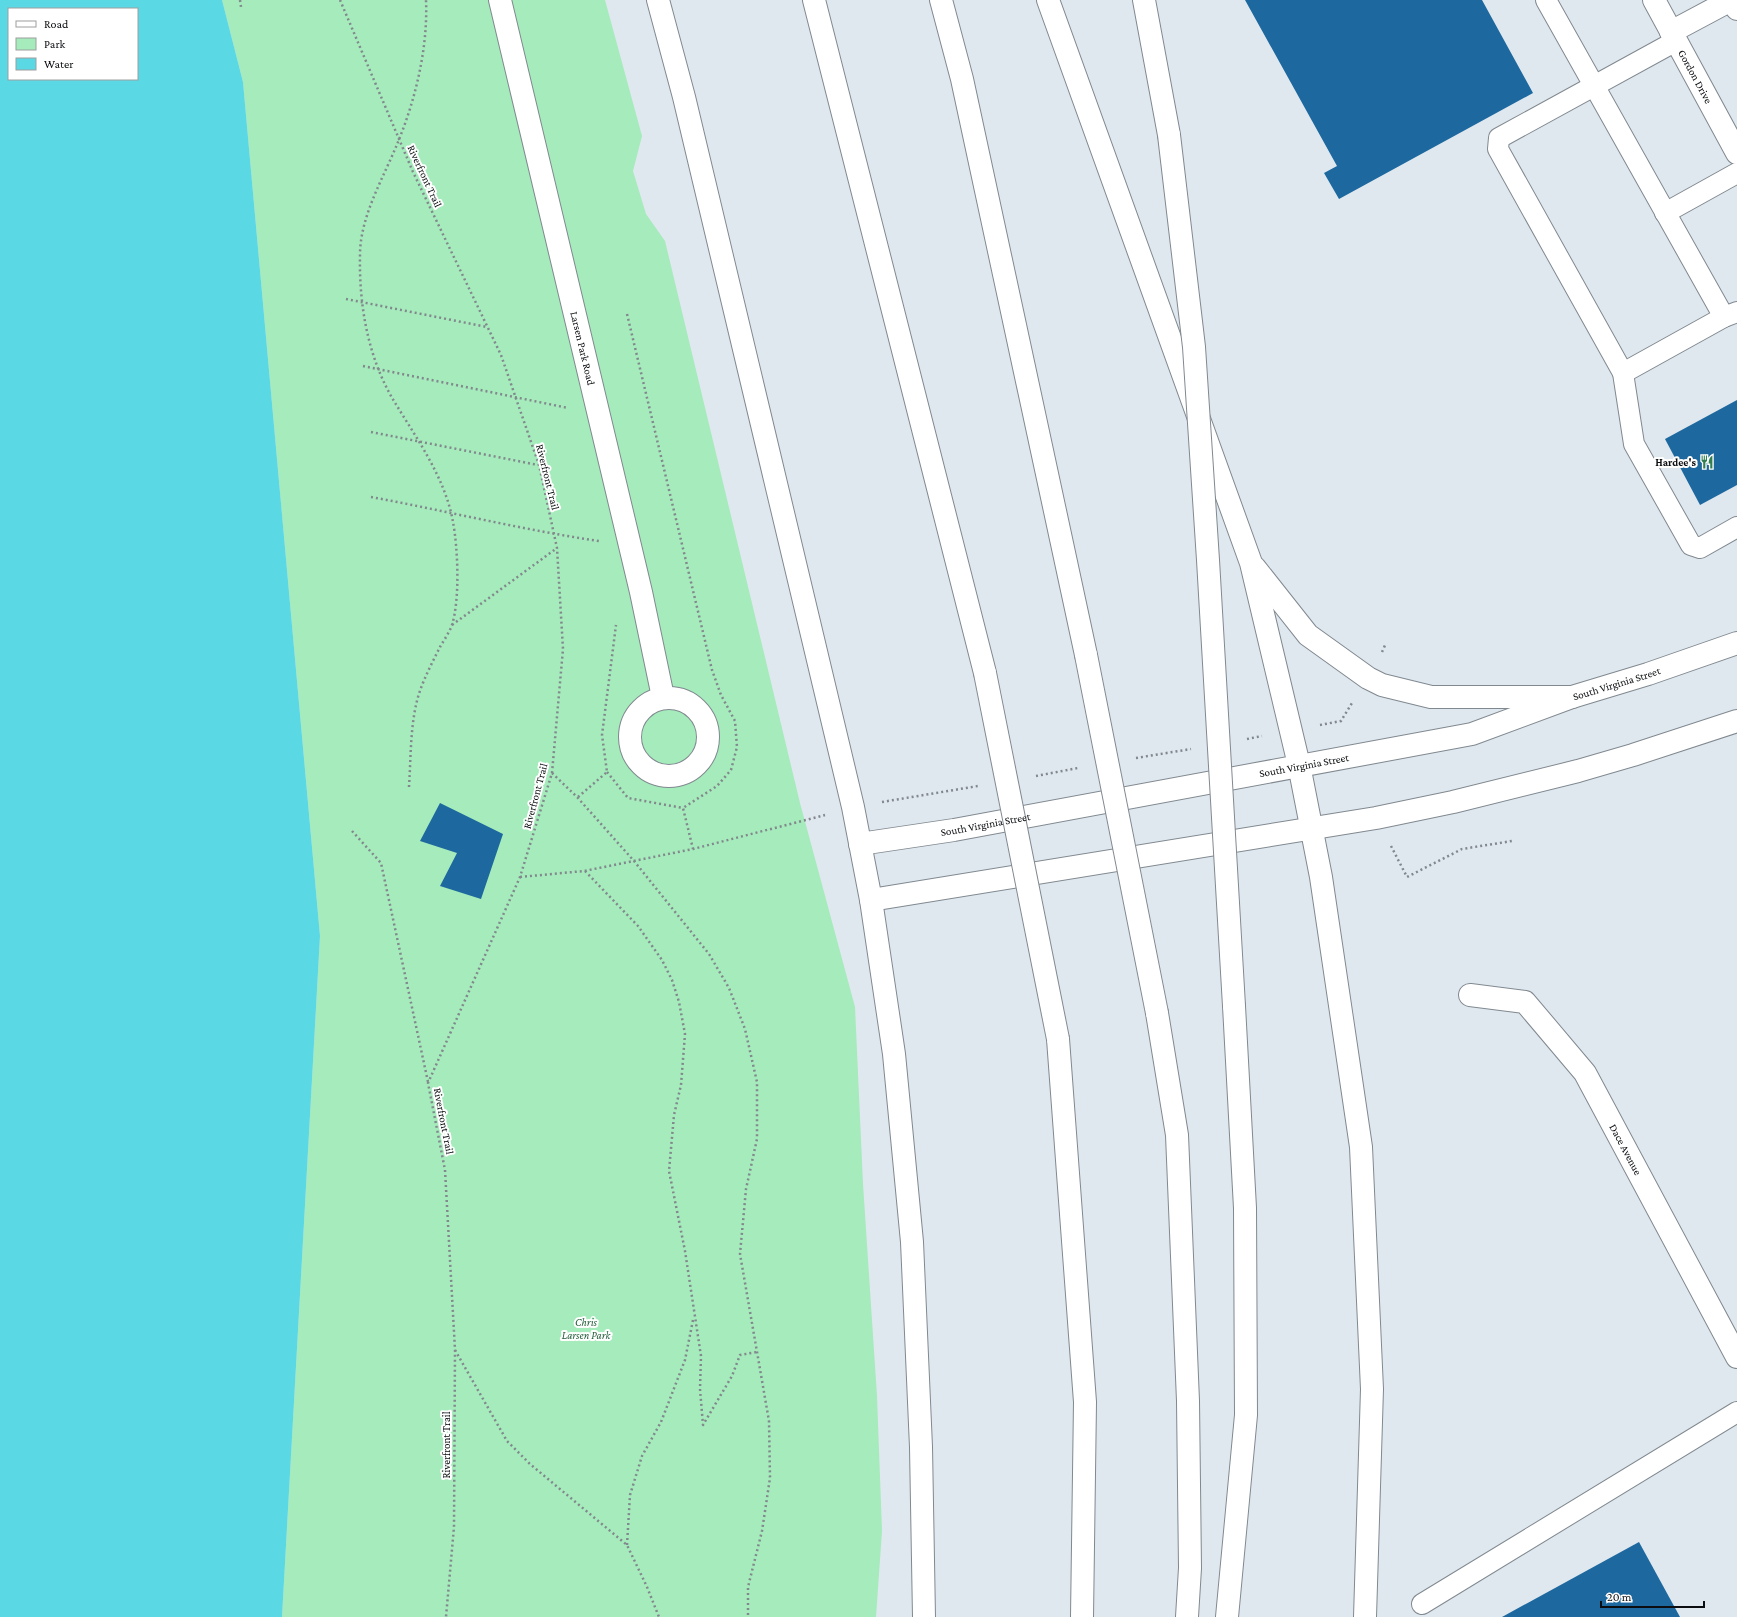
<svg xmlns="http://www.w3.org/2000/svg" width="1737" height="1617" font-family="'Crimson Pro',serif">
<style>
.green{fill:#a5ebbb}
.water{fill:#5ad8e4;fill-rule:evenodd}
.building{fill:#1d689e}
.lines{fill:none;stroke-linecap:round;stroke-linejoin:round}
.service-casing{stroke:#818990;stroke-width:22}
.minor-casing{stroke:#818990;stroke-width:24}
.primary-casing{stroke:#818990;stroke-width:24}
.motorway-casing{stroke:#818990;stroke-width:24}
.path{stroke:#82888d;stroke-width:2.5;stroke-dasharray:2 3;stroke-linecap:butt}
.service{stroke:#fff;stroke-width:20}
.minor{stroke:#fff;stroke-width:22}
.primary{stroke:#fff;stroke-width:22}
.motorway{stroke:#fff;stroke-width:22}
.motorway-bridge-casing{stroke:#818990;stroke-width:24;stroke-linecap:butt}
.motorway-bridge{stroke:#fff;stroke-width:22}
.labels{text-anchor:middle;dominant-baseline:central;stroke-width:4;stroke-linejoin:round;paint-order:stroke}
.street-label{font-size:11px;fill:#0b0d10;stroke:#fff}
.poi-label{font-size:11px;font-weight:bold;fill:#0b0d10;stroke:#fff;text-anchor:end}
.park-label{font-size:11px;font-style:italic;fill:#235d3a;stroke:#fff}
</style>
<rect width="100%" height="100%" fill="#dfe8ef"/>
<polygon class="green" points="222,0 605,0 642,136 633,171 646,214 665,241 800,803 855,1007 863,1184 877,1396 882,1531 876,1617 282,1617 320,936 243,82"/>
<path class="water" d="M0,0H222L243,82L320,936L282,1617H0ZM9,9H137V79H9Z"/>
<g class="building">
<polygon points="1245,0 1482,0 1533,93 1339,199 1324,173 1337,166"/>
<polygon points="1737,400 1737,485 1700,505 1665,439"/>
<polygon points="440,803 503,834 481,899 440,886 457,853 420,841"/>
<polygon points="1639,1542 1680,1617 1502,1617"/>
</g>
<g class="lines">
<g class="service-casing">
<g id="service">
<polyline points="1546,0 1724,317"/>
<polyline points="1676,41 1499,138 1498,149 1623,373 1634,444 1691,545 1700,548 1737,527"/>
<polyline points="1665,213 1737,173"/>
<polyline points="1623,373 1724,317 1737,312"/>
<polyline points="1422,1604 1737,1412"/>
</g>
</g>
<g class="minor-casing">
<g id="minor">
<path id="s1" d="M500,0L641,592L663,697"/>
<polyline points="1671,32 1731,0"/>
<circle cx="669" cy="737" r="39"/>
<path id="s2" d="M1470,995L1525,1002L1585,1073L1737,1357"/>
</g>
</g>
<g class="primary-casing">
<g id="primary">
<polyline points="658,0 684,97 853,807 871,900 894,1054 912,1242 921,1447 924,1617"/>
<path id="s3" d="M1654,0L1737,153"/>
<polyline points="1732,0 1737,9"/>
<polyline points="1299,765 1321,877 1361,1147 1372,1389 1365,1617"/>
<path id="s4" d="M860,844L954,830L1472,734L1572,697L1648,674L1737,643"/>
<polyline points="871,900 1376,818 1453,802 1578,771 1633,755 1737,721"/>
</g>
</g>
<g class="motorway-casing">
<g id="motorway">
<polyline points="814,0 985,673"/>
<polyline points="941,0 962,79 1086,655"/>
<polyline points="1048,0 1251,563 1299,765"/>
<polyline points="1144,0 1169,135"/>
<polyline points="1255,568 1308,635 1368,678 1382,685 1431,697 1572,697"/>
<polyline points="1157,1013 1177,1135 1188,1401 1190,1568 1187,1617"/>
<polyline points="1058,1039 1085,1402 1082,1617"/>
<polyline points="1227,1617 1246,1415 1245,1208 1234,1006"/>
</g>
</g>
<g class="path">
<polyline points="240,0 241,7"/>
<polyline points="340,0 413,172 501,355 539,465 557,548 563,649 552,773 520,877 428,1083 445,1170 455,1350 454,1527 446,1617"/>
<polyline points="346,299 487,327"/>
<polyline points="627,314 712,670 721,695 735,721 737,747 731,770 717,786 683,808"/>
<polyline points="363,366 568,408"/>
<polyline points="371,432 538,465"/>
<path d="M371,497C447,511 523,530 599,541"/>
<polyline points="452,625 557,548"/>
<polyline points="1382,652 1386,643"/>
<polyline points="1320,725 1341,721 1352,703"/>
<polyline points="1247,739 1262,736"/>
<polyline points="1136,758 1191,749"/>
<polyline points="607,772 628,798 683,808 693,849"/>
<polyline points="552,773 577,797 634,861 709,954 729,988 745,1029 757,1082 757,1139 746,1189 740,1254 769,1421 770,1478 762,1531 748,1587 748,1617"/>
<polyline points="1036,776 1078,768"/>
<path d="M409,787C411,757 410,726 418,697C423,680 432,663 440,647C444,640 449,633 452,625C460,599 458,549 453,522C445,476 414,435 391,396C367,353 359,303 360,255C360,216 384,177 398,142C416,98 428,47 426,0"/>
<polyline points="578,797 607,772 602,735 616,625"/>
<polyline points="882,802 978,786"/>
<polyline points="352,831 381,863 428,1082"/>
<polyline points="1391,846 1407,877 1462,849 1512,841"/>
<polyline points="585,871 638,926 662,960 672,980 679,1002 685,1034 681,1085 674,1115 669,1171 685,1251 701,1356 700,1389 703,1425 732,1376 740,1355 757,1352"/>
<polyline points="520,877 584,871 693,849 825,815"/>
<polyline points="455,1350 507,1441 530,1464 627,1545 647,1587 659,1617"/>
<polyline points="627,1545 630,1495 642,1456 661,1422 685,1360 693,1320"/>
</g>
<use href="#service" class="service"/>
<use href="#minor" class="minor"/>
<use href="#primary" class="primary"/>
<use href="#motorway" class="motorway"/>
<g class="motorway-bridge-casing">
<g id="motorway-bridge">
<polyline points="1169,135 1194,347 1208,560 1234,1006"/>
<polyline points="1086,655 1157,1013"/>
<polyline points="985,673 1058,1039"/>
</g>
</g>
<use href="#motorway-bridge" class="motorway-bridge"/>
</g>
<defs>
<g id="restaurant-bare" transform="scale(1.08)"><path d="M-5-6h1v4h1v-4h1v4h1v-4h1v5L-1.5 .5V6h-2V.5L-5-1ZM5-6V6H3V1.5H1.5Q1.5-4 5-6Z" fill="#2f7f50" stroke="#fff" stroke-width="2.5" paint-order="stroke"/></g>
</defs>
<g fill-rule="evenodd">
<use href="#restaurant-bare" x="1707" y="462"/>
</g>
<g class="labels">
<g class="street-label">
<text stroke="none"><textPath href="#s3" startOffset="87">Gordon Drive</textPath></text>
<text transform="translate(425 176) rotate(65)">Riverfront Trail</text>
<text stroke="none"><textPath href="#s1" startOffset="358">Larsen Park Road</textPath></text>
<text transform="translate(548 477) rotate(76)">Riverfront Trail</text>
<text stroke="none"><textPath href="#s4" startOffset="775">South Virginia Street</textPath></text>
<text stroke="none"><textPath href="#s4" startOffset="451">South Virginia Street</textPath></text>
<text transform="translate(535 796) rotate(-75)">Riverfront Trail</text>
<text stroke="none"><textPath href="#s4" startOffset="127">South Virginia Street</textPath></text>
<text transform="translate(444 1121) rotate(79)">Riverfront Trail</text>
<text stroke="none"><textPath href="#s2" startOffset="235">Dace Avenue</textPath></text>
<text transform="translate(446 1445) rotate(-90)">Riverfront Trail</text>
</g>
<g class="poi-label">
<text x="1696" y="462">Hardee's</text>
</g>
<g class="park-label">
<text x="586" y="1322">Chris<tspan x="586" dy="13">Larsen Park</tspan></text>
</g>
</g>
<rect x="8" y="8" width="130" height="72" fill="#ffffff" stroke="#9d9e9f"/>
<rect x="16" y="21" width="20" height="6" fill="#ffffff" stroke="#9d9e9f"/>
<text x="44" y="28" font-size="12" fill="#0b0d10">Road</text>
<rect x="16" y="38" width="20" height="12" fill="#a5ebbb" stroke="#9d9e9f"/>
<text x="44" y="48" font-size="12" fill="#0b0d10">Park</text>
<rect x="16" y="58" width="20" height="12" fill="#5ad8e4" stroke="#9d9e9f"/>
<text x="44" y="68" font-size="12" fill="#0b0d10">Water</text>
<path d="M1601 1601v6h103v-6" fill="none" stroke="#0b0d10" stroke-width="2"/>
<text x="1607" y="1601" font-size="12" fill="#0b0d10" stroke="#ffffff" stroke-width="3" paint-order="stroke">20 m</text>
</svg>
